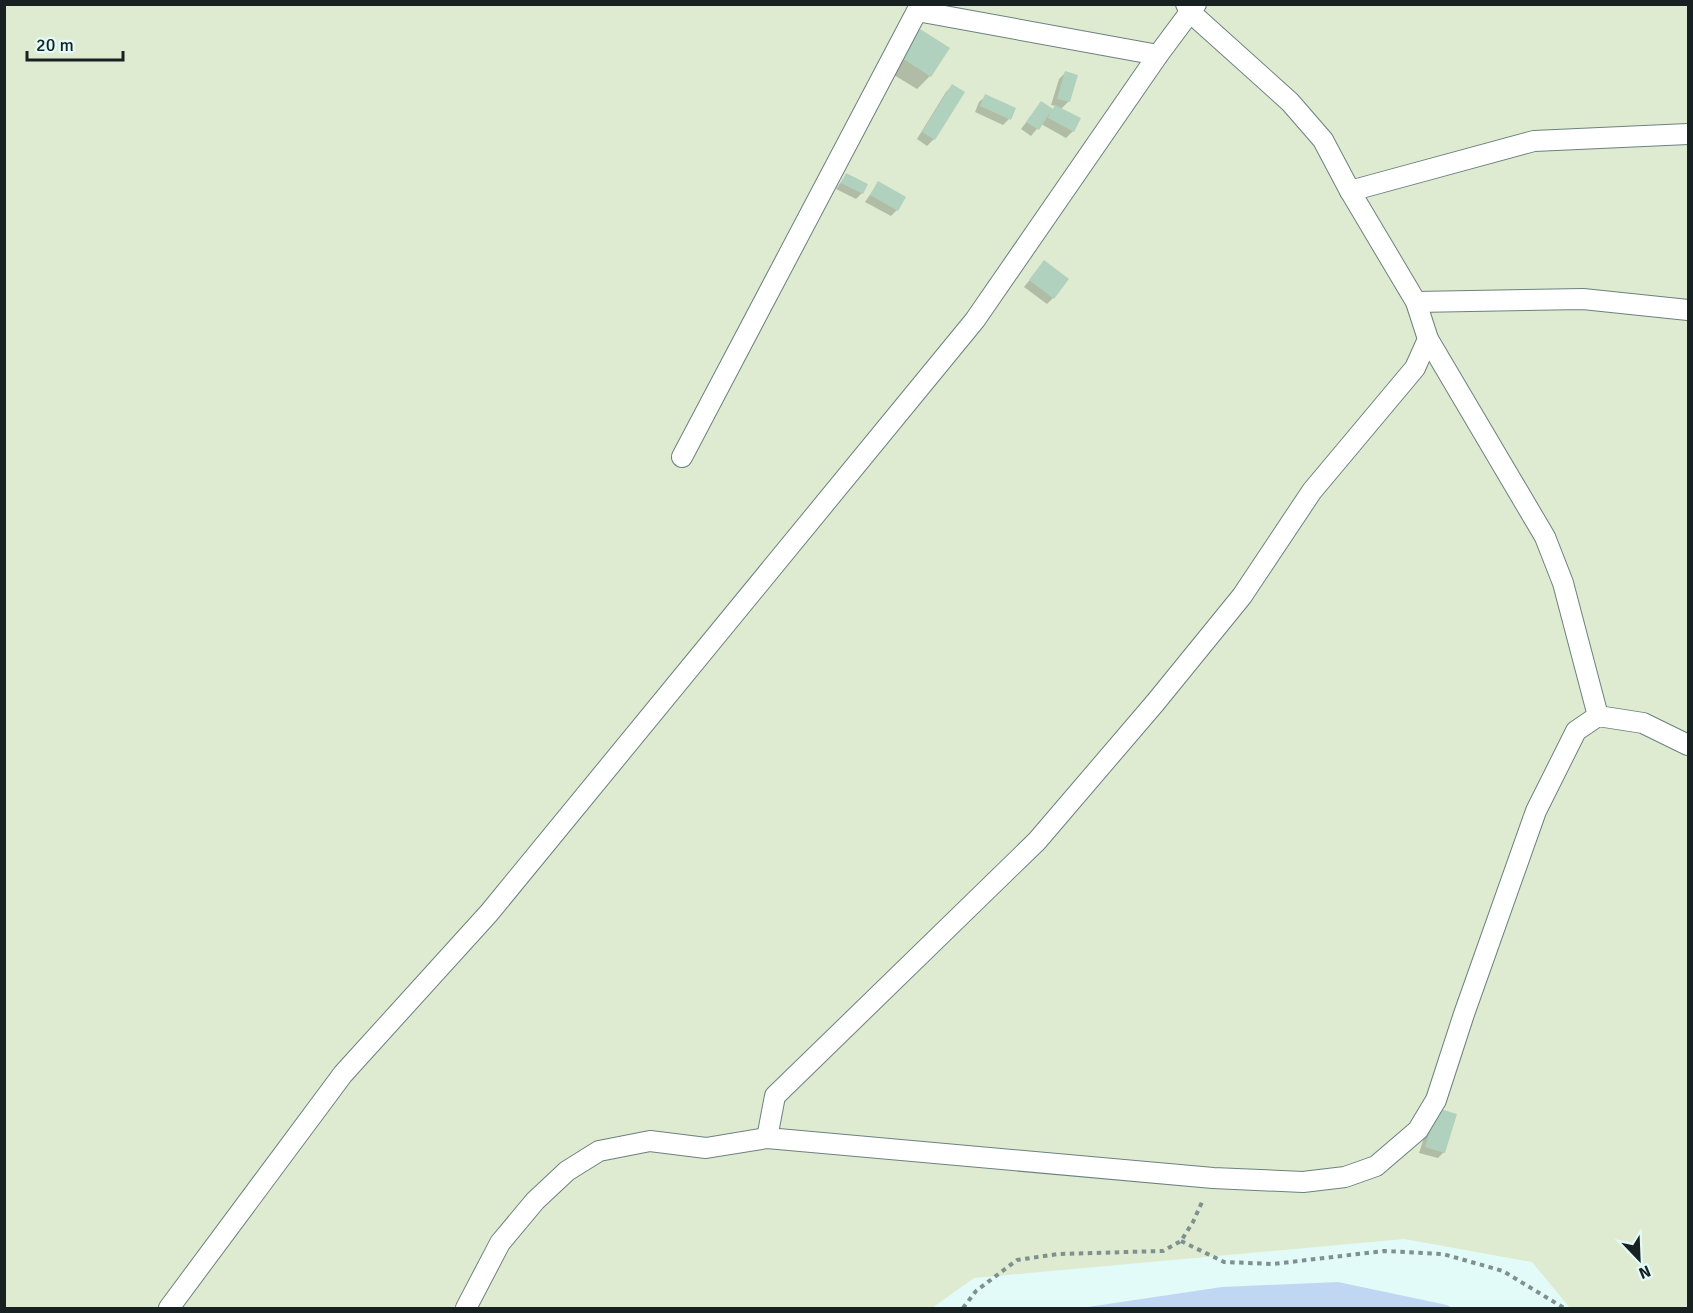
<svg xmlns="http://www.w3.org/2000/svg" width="1693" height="1313" font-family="Signika,sans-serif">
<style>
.green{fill:#deebd0}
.water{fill:#bfd7f2}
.shadow{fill:#0003}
.building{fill:#b0d1bd}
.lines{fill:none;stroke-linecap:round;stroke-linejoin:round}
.service-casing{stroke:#6b817f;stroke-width:22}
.path{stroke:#7e908f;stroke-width:4;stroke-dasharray:4.5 4.5;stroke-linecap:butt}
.service{stroke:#fff;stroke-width:20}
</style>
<rect width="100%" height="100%" fill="#e2fbf9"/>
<polygon class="green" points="5,5 1688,5 1688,1308 1570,1308 1532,1262 1404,1239 974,1278 932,1308 5,1308"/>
<polygon class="water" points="1338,1282 1447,1305 1452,1308 1081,1308 1222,1287"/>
<g class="shadow">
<polygon points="920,31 930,76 917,89 889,72 907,44"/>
<polygon points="1065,73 1069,101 1061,109 1079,119 1073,131 1066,138 1041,124 1031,136 1021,129 1041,103 1052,110 1056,106 1051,105 1059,79"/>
<polygon points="952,86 963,93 934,139 927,146 917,139 946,92"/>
<polygon points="986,96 1009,119 1003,125 975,112 979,102"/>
<polygon points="846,175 862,193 856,199 836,189"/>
<polygon points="878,183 897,210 891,216 865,202"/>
<polygon points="1044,262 1053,298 1047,304 1024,287"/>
<polygon points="1431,1116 1444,1152 1438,1158 1419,1153"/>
</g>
<g class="building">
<polygon points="920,29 950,48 931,77 902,58"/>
<polygon points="1065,71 1078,75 1070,102 1057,99"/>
<polygon points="952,84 965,92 935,140 922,132"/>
<polygon points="985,94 1016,108 1011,120 980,106"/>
<polygon points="1041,101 1053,109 1055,105 1081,118 1074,132 1048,118 1051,111 1039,130 1026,122"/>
<polygon points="846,173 868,184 863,194 841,183"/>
<polygon points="878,181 906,197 898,211 870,195"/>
<polygon points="1044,260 1069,279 1054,299 1029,280"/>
<polygon points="1437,1108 1457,1114 1445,1153 1425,1147"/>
</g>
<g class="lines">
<g class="service-casing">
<g id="service">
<polyline points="1186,4 1190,12 1290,102 1323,140 1350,191 1416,302 1428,339 1545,537 1563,583 1598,716"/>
<polyline points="1350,191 1534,141 1688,134"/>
<polyline points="1416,302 1583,299 1688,310"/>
<polyline points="682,457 917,11 1158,55"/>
<polyline points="767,1138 775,1096 1037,841 1155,703 1242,596 1312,491 1415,368 1428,339"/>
<polyline points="169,1308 343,1074 489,913 975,320 1158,55 1196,4"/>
<polyline points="466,1308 500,1243 535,1201 567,1171 599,1151 650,1141 706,1148 767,1138 1213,1178 1303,1182 1345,1177 1376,1166 1418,1130 1436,1100 1464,1014 1536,811 1576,731 1598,716 1643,723 1688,745"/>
</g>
</g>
<g class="path">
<polyline points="1181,1241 1224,1262 1273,1264 1384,1251 1443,1254 1503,1271 1564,1308"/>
<polyline points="963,1308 976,1291 1017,1260 1058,1254 1163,1251 1181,1241 1193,1222 1202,1202"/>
</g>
<use href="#service" class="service"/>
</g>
<rect width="1693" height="1313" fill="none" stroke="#182121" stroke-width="12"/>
<g transform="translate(1639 1259) rotate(157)" stroke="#e2fbf9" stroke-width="4.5" paint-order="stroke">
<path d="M0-4.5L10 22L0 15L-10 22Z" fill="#182121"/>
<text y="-9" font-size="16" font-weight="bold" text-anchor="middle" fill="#182121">N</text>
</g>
<path d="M27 51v9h96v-9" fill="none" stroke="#182121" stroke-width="3"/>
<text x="36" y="51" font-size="18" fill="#182121" stroke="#e2fbf9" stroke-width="4.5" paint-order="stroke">20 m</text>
</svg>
